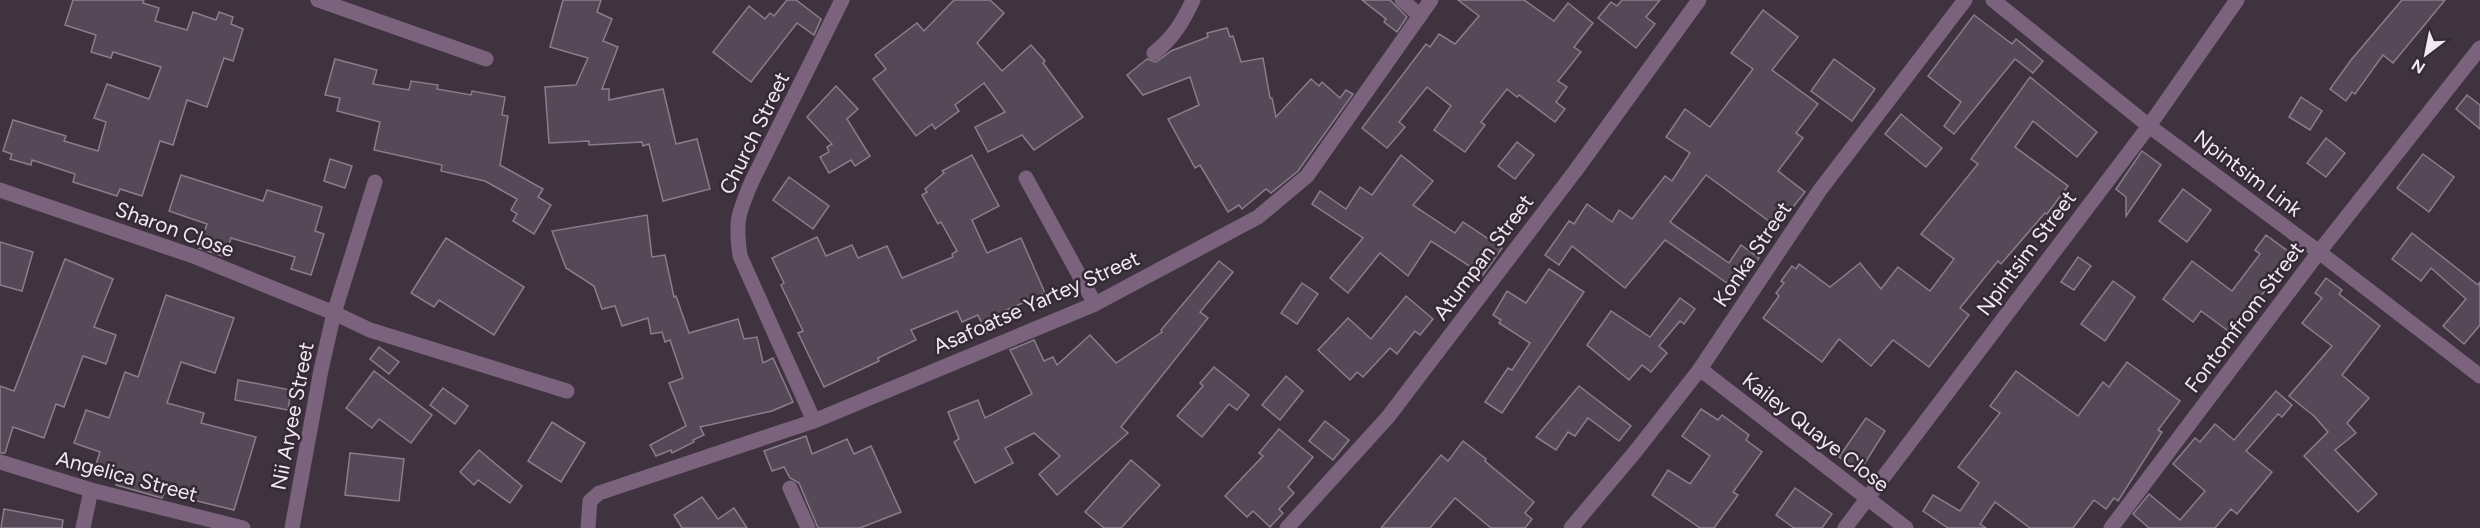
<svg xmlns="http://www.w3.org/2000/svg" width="2480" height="528" font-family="Figtree,sans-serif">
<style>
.building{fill:#554857;stroke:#8b7d8d;stroke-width:1.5}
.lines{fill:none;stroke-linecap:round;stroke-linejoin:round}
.street{stroke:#7b637d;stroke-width:15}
.labels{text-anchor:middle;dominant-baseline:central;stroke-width:5;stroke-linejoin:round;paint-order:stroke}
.street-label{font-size:21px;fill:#f1e9f1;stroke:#352936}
</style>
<rect width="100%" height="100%" fill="#3f3340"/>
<g class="building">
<polygon points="73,0 144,0 143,3 159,8 155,21 187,30 193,12 216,20 219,12 233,17 231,24 243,29 233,61 224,58 207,107 187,100 173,145 160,141 142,196 120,189 117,196 73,182 75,174 32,160 31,165 10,159 12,154 3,151 13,120 66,136 64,141 98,151 106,122 94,118 107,84 149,99 161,67 113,52 111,58 91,52 96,35 65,25"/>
<polygon points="563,0 601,0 597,12 612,19 603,41 618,47 602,89 609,89 609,100 663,89 676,144 697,139 710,189 663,201 649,144 643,146 642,142 589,145 589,141 549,143 545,87 576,85 588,58 550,47"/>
<polygon points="787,0 796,0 821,19 814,35 797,23 751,82 713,52 749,6 765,19 770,13 774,16"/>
<polygon points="954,0 990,0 1004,13 977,43 1002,71 1031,45 1045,61 1043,63 1083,117 1034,150 1022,135 988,152 975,127 1005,112 984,83 955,105 959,111 935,129 932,124 916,136 873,79 886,69 875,55 917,23 924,31"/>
<polygon points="1362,0 1390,0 1407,17 1397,32 1384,22 1386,19"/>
<polygon points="1458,0 1524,0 1554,21 1568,3 1593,23 1574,47 1581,52 1558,81 1567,87 1556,102 1565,109 1555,122 1519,95 1517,97 1507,89 1481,122 1485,125 1465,152 1434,130 1451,106 1427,87 1399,122 1405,127 1387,148 1362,128 1426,44 1430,47 1439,34 1455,44 1479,16"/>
<polygon points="1622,0 1660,0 1646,17 1655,24 1636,48 1598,18 1611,2 1617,6"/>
<polygon points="2402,0 2445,0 2393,63 2383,55 2355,94 2352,92 2346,101 2330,89 2351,60"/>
<polygon points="1763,10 1798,37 1772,70 1818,104 1796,133 1803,138 1778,171 1805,192 1777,227 1706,175 1670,222 1729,263 1741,245 1759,258 1737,290 1665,240 1625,288 1572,246 1559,265 1545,255 1569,221 1574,224 1587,204 1612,222 1619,210 1632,219 1665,176 1672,181 1690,153 1666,137 1685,109 1710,127 1753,69 1731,53"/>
<polygon points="1974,15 2012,44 2016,39 2043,61 2033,73 2015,59 1954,134 1944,126 1961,102 1928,76"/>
<polygon points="1227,28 1230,37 1233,36 1241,62 1263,58 1270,98 1272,98 1276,117 1311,79 1319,86 1322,82 1340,98 1346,90 1353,94 1298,171 1271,193 1266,189 1242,209 1239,205 1228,212 1200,165 1195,168 1168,119 1199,105 1190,77 1143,95 1127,75 1147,59 1156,62 1171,51 1208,37 1207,33"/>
<polygon points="335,59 377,70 373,84 409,90 411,81 438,85 437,89 471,95 472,91 505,97 502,115 508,116 500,165 543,189 538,197 551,205 534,234 513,221 517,214 511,210 517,199 485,181 441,171 442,165 374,150 380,122 337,111 340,98 325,95"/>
<polygon points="1834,59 1875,89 1852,121 1811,91"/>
<polygon points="2030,77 2097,132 2077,157 2033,121 2015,147 2068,186 2047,214 2045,213 2001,264 1998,261 1960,308 1969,315 1929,367 1893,340 1871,366 1839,339 1822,362 1763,318 1779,296 1776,293 1784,283 1781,281 1792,266 1796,269 1799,264 1830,287 1860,263 1881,289 1898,267 1930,291 1954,259 1921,234 1978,164 1971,159"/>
<polygon points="836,86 858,109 847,119 870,156 855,166 851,160 829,173 820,157 829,152 827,147 832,144 807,117"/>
<polygon points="2467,95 2480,105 2480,129 2456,109"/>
<polygon points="2301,97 2322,111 2310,130 2289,117"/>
<polygon points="1901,114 1942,148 1926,167 1885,134"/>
<polygon points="2326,138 2345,153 2326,177 2307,163"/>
<polygon points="1517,142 1534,155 1515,179 1498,166"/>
<polygon points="2142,151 2161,165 2126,216 2126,197 2116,189"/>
<polygon points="2423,154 2454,177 2429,212 2397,188"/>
<polygon points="972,155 999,206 972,220 987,253 1021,238 1045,293 1002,312 1007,324 986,333 978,315 962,322 957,311 911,330 916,340 878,358 879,361 824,387 798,333 803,331 781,285 784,283 772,258 817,237 826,256 852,245 858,258 887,246 902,278 953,257 952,254 957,251 941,222 938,224 922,195 927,192 925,189 944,173 942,171"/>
<polygon points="1401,155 1433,181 1413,205 1455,233 1463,222 1502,248 1483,275 1431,241 1408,276 1380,253 1348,293 1330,278 1363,238 1312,204 1320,191 1346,209 1360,187 1372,195"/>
<polygon points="330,159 352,166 345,188 324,181"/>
<polygon points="181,175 263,201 267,190 322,207 315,231 324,234 311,275 291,269 295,257 231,238 225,257 199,248 207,224 169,211"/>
<polygon points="789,177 829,206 813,229 773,200"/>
<polygon points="2183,189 2211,210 2187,242 2159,221"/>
<polygon points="647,215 652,257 665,255 674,297 676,296 689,333 738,319 744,339 757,337 763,363 773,358 793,402 772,411 700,427 704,435 693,440 694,442 672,453 671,450 656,456 650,445 686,426 669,383 683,378 670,340 665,342 662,332 651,334 648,318 622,326 615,306 602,309 594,286 566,268 552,231"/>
<polygon points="2412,233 2478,285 2480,282 2480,325 2464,344 2443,326 2466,299 2431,268 2421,281 2392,259"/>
<polygon points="2266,235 2293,255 2253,306 2256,309 2235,336 2201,311 2193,322 2163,299 2192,261 2232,291 2260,254 2255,250"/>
<polygon points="446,238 524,287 494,335 439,300 434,307 411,293"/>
<polygon points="0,242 33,252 22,291 0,285"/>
<polygon points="2078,257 2091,266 2074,290 2061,282"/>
<polygon points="65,259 113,279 94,327 116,335 106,364 83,356 64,407 56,404 44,438 13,427 5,453 0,453 0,386 14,391"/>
<polygon points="1219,261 1233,272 1200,312 1208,318 1121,427 1128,433 1057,495 1039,474 1060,456 1034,433 1005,448 1013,463 975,483 954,442 959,439 948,412 978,400 985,418 1032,394 1010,350 1034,340 1044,361 1053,357 1057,365 1090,335 1116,363 1162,332 1161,330"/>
<polygon points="1549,269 1584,292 1502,413 1485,402 1508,368 1512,370 1530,343 1499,323 1501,320 1493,315 1507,291 1526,303"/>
<polygon points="2326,278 2342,290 2339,294 2380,326 2342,375 2369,398 2347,423 2356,433 2335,450 2377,494 2358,512 2304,456 2328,432 2314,416 2289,396 2332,346 2302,323 2322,298 2315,293"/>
<polygon points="2113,281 2135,297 2105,341 2081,324"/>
<polygon points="1302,283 1318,294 1297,324 1281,313"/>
<polygon points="166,295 234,318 215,373 181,362 167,403 204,413 201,423 256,437 234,510 164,493 162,498 116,485 118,479 94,470 100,452 74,443 86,410 109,418 125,372 138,377"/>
<polygon points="1406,296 1433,319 1420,335 1415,331 1397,354 1390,348 1363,377 1357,372 1350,380 1318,350 1348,318 1371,339"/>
<polygon points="1680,298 1695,309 1684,324 1680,321 1659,346 1667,353 1651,372 1642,365 1629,380 1587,345 1611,311 1650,337"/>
<polygon points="379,347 399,362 389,374 370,359"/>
<polygon points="2127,362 2180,401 2158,430 2162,432 2118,501 2114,498 2106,509 2094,500 2073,528 2030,528 1995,502 1980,524 1986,528 1948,528 1923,511 1933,495 1960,511 1979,483 1958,467 2000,413 1990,406 2016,371 2078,416 2103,382 2109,387"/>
<polygon points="1214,367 1249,395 1237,410 1229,404 1202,437 1177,416 1203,386 1200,383"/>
<polygon points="374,371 432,415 411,443 379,419 372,428 346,408"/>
<polygon points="1286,376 1303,391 1280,420 1262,405"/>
<polygon points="238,380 291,390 288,410 235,400"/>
<polygon points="1579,386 1631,426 1619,441 1588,418 1575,436 1568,432 1556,450 1536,437"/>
<polygon points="443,388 468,406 455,424 430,405"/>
<polygon points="2276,391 2292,405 2282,417 2278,414 2246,451 2272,472 2237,514 2231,509 2215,528 2149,528 2133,514 2149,494 2180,520 2205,491 2173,464 2195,438 2200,442 2215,424 2234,440"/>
<polygon points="1701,409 1718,420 1722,415 1749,435 1746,440 1762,452 1733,492 1738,495 1714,528 1700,528 1652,495 1668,470 1690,484 1710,456 1682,436"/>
<polygon points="1866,418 1885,431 1860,471 1839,457"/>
<polygon points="1325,421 1349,440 1333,460 1309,441"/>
<polygon points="552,422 585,443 561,482 528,461"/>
<polygon points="1279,429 1313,457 1288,487 1294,493 1279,509 1283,513 1270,527 1253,511 1247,517 1225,496 1263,456 1259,453"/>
<polygon points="806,436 812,454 847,439 854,454 871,446 901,512 860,528 818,528 799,483 790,478 784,467 772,471 764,451"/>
<polygon points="1463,441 1486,459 1485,461 1534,502 1525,513 1532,519 1525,528 1491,528 1455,498 1430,528 1381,528 1441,455 1448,461"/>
<polygon points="479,450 522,486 510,503 478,480 474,485 460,472"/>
<polygon points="350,453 404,459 399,501 345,495"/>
<polygon points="1131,460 1160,485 1121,528 1104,528 1085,512"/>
<polygon points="1795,488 1832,514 1822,528 1794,528 1776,515"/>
<polygon points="702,497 718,519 734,508 747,528 682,528 674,515"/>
<polygon points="4,509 63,520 62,528 1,528"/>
</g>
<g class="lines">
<g class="street">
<polyline points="318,0 486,59"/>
<polyline points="1402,0 1420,16"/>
<polyline points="1993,0 2149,126 2319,252 2480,376"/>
<path d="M1154,53C1173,38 1183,22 1193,0"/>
<polyline points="1026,178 1095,304"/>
<polyline points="0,190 196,257 334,313 370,330 567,391"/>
<polyline points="1700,369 1906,528"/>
<path d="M814,421L740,256C735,220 738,214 752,181L842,0"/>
<polyline points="0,462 91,490 243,528"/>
<polyline points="790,488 808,528"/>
<polyline points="83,528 91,490"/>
<polyline points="292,528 321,370 334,313 375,182"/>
<polyline points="588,528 590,501 599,493 814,421 1095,304 1258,217 1307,176 1431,0"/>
<polyline points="1287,528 1388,417 1576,170 1699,0"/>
<polyline points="1571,528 1635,452 1700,369 1820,190 1965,0"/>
<polyline points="1845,528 2149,126 2237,0"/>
<polyline points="2111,528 2319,252 2480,48"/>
</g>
</g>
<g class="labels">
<g class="street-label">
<text transform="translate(754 133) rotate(-64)">Church Street</text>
<text transform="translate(2248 173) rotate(37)">Npintsim Link</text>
<text transform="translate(175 229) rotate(20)">Sharon Close</text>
<text transform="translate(2026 253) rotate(-53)">Npintsim Street</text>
<text transform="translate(1752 254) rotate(-56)">Konka Street</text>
<text transform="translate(1483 257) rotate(-53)">Atumpan Street</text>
<text transform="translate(1036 302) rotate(-24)">Asafoatse Yartey Street</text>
<text transform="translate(2244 317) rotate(-53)">Fontomfrom Street</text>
<text transform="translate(292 416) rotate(-79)">Nii Aryee Street</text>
<text transform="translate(1816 432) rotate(38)">Kailey Quaye Close</text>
<text transform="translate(127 476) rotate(15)">Angelica Street</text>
</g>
</g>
<g transform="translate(2426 54) rotate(212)" stroke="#352936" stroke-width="4.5" paint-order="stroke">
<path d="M0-4.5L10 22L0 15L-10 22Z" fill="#f1e9f1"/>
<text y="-9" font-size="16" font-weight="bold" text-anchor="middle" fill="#f1e9f1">N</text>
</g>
</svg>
